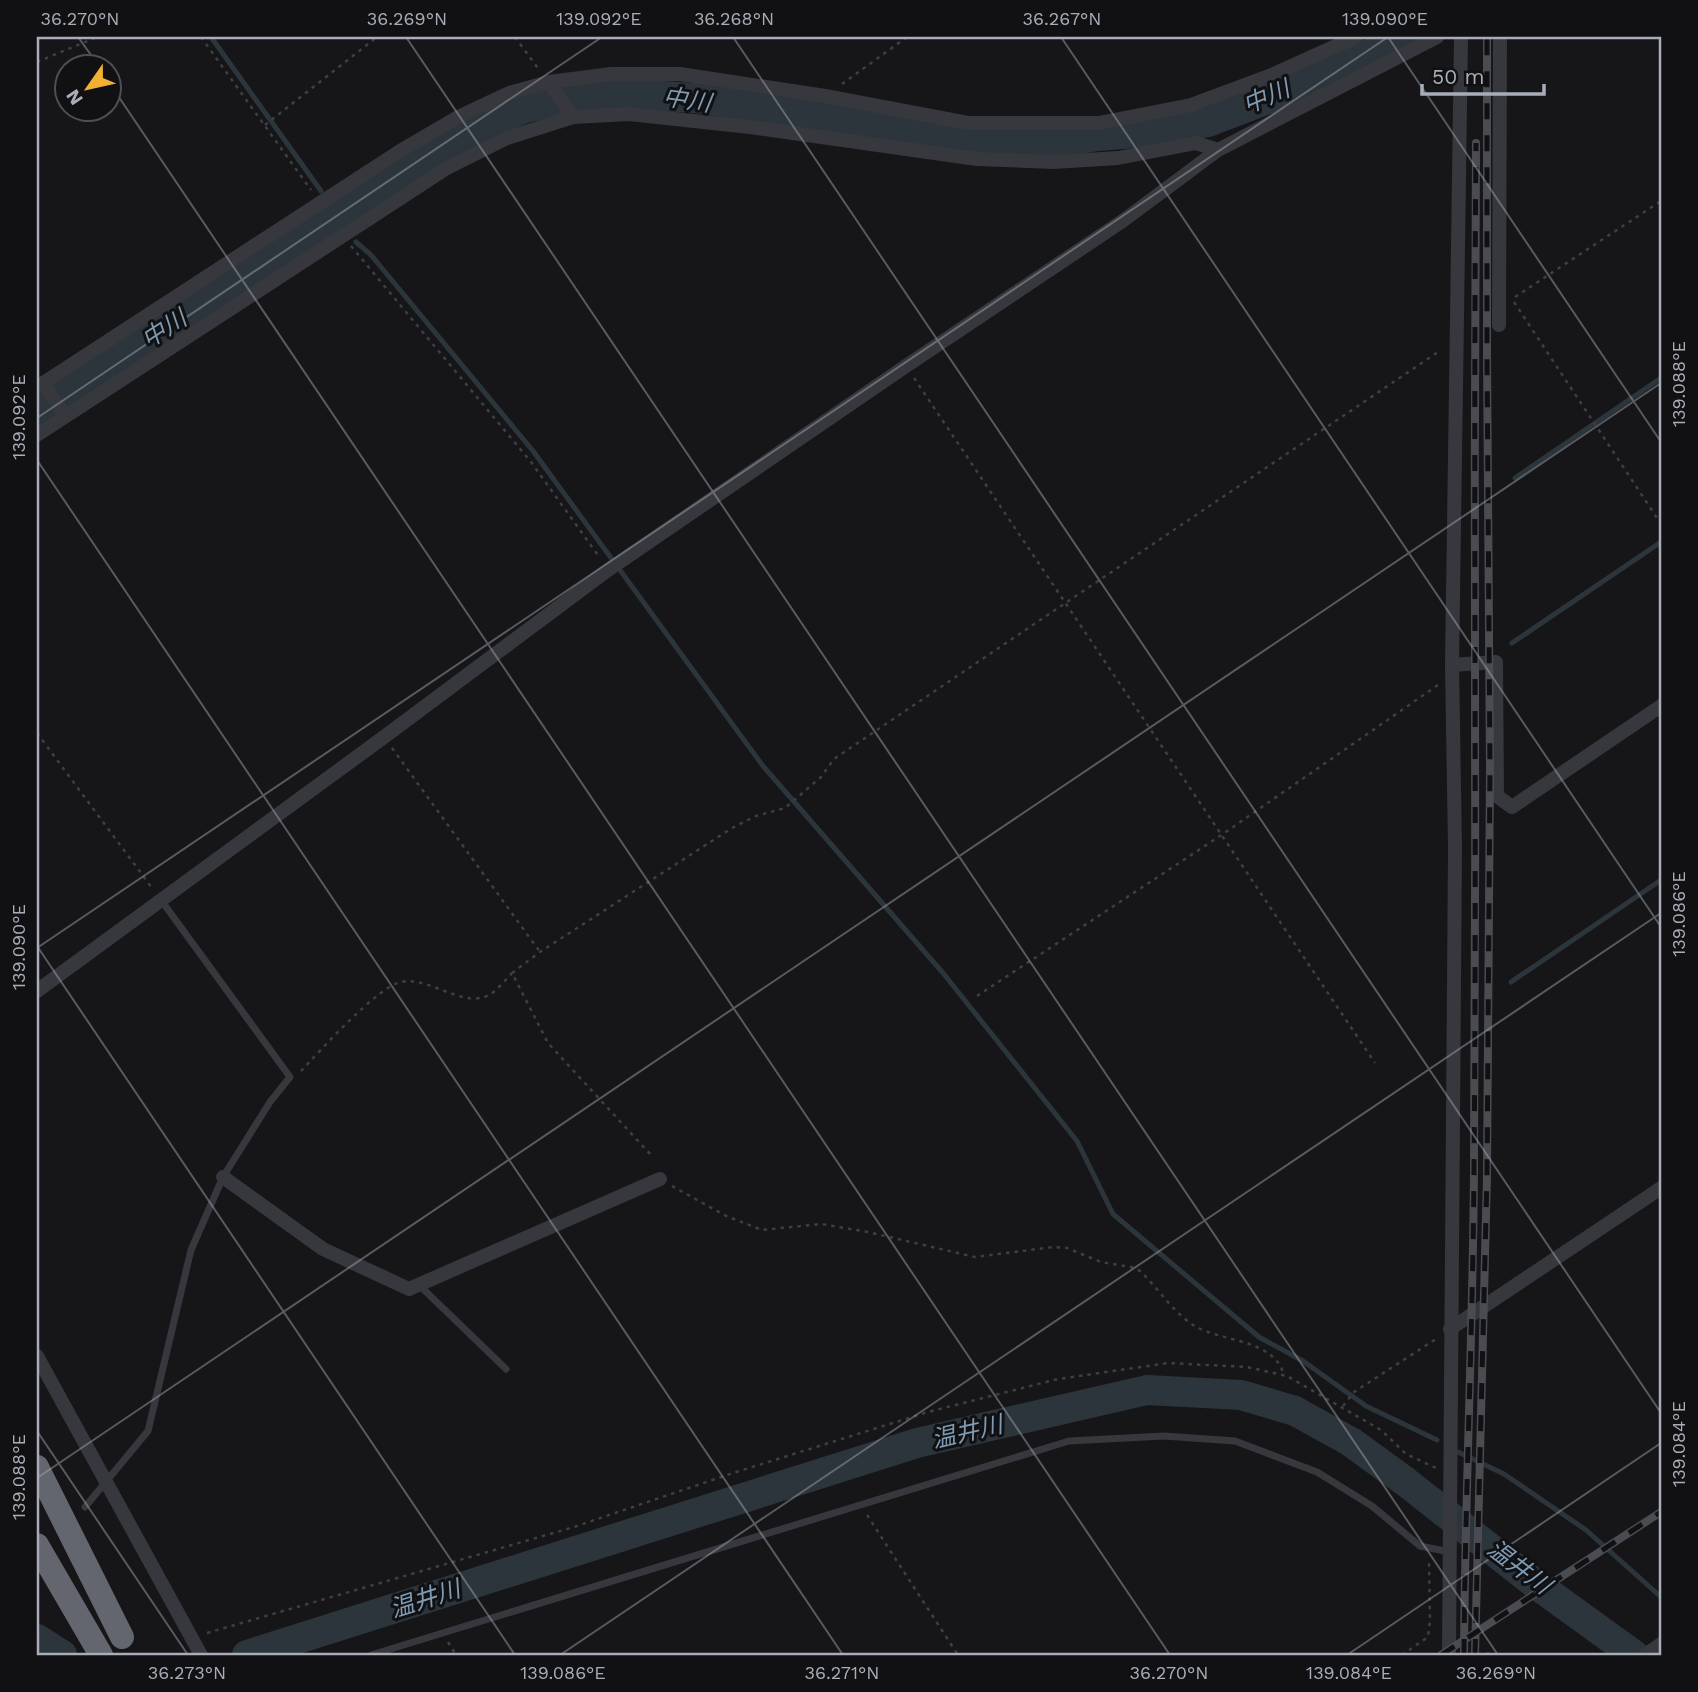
<svg xmlns="http://www.w3.org/2000/svg" width="1698" height="1692" font-family="'Work Sans','Noto Sans JP',sans-serif">
<style>
.lines{fill:none;stroke-linecap:round;stroke-linejoin:round}
.stream{stroke:#2c353c;stroke-width:5}
.river{stroke:#2c353c;stroke-width:30}
.path{stroke:#3d3f44;stroke-width:2.5;stroke-dasharray:3.5 5;stroke-linecap:butt}
.service{stroke:#37383d;stroke-width:7}
.minor{stroke:#37383d;stroke-width:14}
.motorway{stroke:#63666e;stroke-width:24}
.rail-casing{stroke:#4a4c52;stroke-width:8}
.rail{stroke:#111113;stroke-width:5;stroke-dasharray:16;stroke-linecap:butt}
.ticks{fill:none;stroke:#a8adb8;stroke-width:2;stroke-opacity:0.45}
.labels{text-anchor:middle;dominant-baseline:central;stroke-width:6;stroke-linejoin:round;paint-order:stroke}
.water-label{font-size:24px;font-style:italic;fill:#7f9bb3;stroke:#111113}
.neatline{fill:none;stroke:#a8adb8;stroke-width:2.5}
.ticks-label{font-size:18px;text-anchor:middle;fill:#a8adb8}
</style>
<rect width="100%" height="100%" fill="#161618"/>
<g class="lines">
<g class="stream">
<polyline points="211,37 321,191"/>
<polyline points="330,205 346,228"/>
<polyline points="342,211 351,225"/>
<polyline points="356,242 371,255 533,451 763,766 943,973 1077,1141 1113,1214 1259,1337 1303,1361 1366,1406 1437,1440"/>
<polyline points="1515,478 1661,378"/>
<polyline points="1512,643 1661,542"/>
<polyline points="1511,982 1661,880"/>
<polyline points="1458,1452 1504,1474 1586,1530 1661,1597"/>
</g>
<g class="river">
<polyline points="37,411 441,148 490,122 525,108 577,97 616,93 695,98 978,141 1040,145 1098,136 1158,131 1208,122 1291,90 1405,37"/>
<polyline points="37,1639 62,1655"/>
<polyline points="247,1655 917,1443 1147,1390 1241,1395 1295,1411 1351,1442 1406,1482 1533,1582 1634,1655"/>
</g>
<g class="path">
<polyline points="201,37 311,190"/>
<polyline points="515,37 540,71"/>
<polyline points="37,62 97,37"/>
<polyline points="842,84 907,37"/>
<polyline points="1280,87 1285,100"/>
<polyline points="265,125 377,37"/>
<polyline points="351,246 531,462 600,558"/>
<polyline points="1515,297 1661,201"/>
<polyline points="1514,302 1661,524"/>
<polyline points="914,378 1375,1063"/>
<polyline points="37,733 152,888"/>
<polyline points="392,748 540,952"/>
<polyline points="977,996 1220,836 1438,685"/>
<path d="M301,1071C319,1052 377,987 401,982C430,976 462,1009 489,995C497,991 505,980 512,973"/>
<polyline points="650,1154 548,1043 512,973 540,952 732,828 756,816 785,808 821,777 834,759 1441,350"/>
<path d="M672,1186L726,1216L762,1230L821,1224L868,1232L975,1257L1053,1247L1067,1248L1101,1262L1131,1267L1140,1271C1158,1288 1172,1311 1193,1325C1219,1342 1274,1338 1284,1375"/>
<polyline points="1343,1406 1354,1392 1436,1339"/>
<polyline points="867,1515 958,1655"/>
<polyline points="207,1633 574,1527 733,1473 928,1412 1058,1379 1168,1363 1247,1367 1287,1376 1381,1430 1406,1454 1436,1468"/>
<polyline points="448,1642 456,1655"/>
<polyline points="1488,1652 1488,1655"/>
<polyline points="1402,1655 1428,1637 1430,1621 1429,1561"/>
</g>
<g class="service">
<polyline points="419,1285 506,1369"/>
<polyline points="85,1507 148,1431 191,1250 223,1177 270,1102 290,1077 161,900"/>
<polyline points="371,1655 1069,1441 1164,1436 1235,1441 1317,1472 1372,1506 1420,1546 1450,1552"/>
</g>
<g class="minor">
<polyline points="549,82 573,117"/>
<polyline points="1499,325 1500,37"/>
<polyline points="43,383 65,416"/>
<polyline points="37,387 400,151 458,117 509,93 549,82 611,74 680,74 825,96 968,123 1099,123 1191,105 1274,74 1356,37"/>
<polyline points="37,435 447,168 507,138 573,117 629,114 750,127 977,159 1053,162 1118,158 1196,143 1218,150"/>
<polyline points="1452,665 1496,662 1497,796 1512,807 1661,706"/>
<polyline points="37,991 384,737 608,570 906,366 1124,220 1218,150 1437,37"/>
<polyline points="223,1177 323,1249 409,1289 660,1179"/>
<polyline points="1450,1329 1661,1188"/>
<polyline points="37,1356 201,1655"/>
<polyline points="1449,1655 1455,848 1452,665 1461,37"/>
<polyline points="1645,1655 1661,1644"/>
</g>
<g class="motorway">
<polyline points="37,1467 122,1637"/>
<polyline points="37,1545 101,1655"/>
</g>
<g class="rail-casing">
<g id="rail">
<polyline points="1441,1655 1661,1512"/>
<path d="M1464,1655C1465,1493 1473,1331 1474,1169C1477,827 1473,485 1476,143"/>
<polyline points="1475,1655 1487,1176 1490,769 1487,354 1487,37"/>
</g>
</g>
<use href="#rail" class="rail"/>
</g>
<path class="ticks" d="M78,37L99,66M406,37L1498,1655M733,37L1661,1413M1061,37L1661,927M1388,37L1661,442M108,81L1170,1655M37,418L602,37M37,460L843,1655M37,946L515,1655M37,948L1388,37M37,1431L188,1655M37,1478L1661,383M560,1655L1661,913M1347,1655L1661,1443"/>
<g class="labels">
<g class="water-label">
<text transform="translate(1266 97) rotate(-23)">中川</text>
<text transform="translate(687 100) rotate(8)">中川</text>
<text transform="translate(164 329) rotate(-33)">中川</text>
<text transform="translate(967 1432) rotate(-13)">温井川</text>
<text transform="translate(1519 1567) rotate(37)">温井川</text>
<text transform="translate(425 1599) rotate(-18)">温井川</text>
</g>
</g>
<rect width="1698" height="1692" fill="none" stroke="#111113" stroke-width="77"/>
<g transform="translate(88 88) rotate(236)"><circle r="33" fill="#111113" stroke="#4d4f55" stroke-width="2"/>
<path d="M0-5L12 26L0 18L-12 26Z" fill="#f2b134"/>
<text y="-10" font-size="19" font-weight="bold" text-anchor="middle" fill="#a8adb8">N</text>
</g>
<path d="M1422 84v10h122v-10" fill="none" stroke="#a8adb8" stroke-width="3.5"/>
<text x="1432" y="84" font-size="21" fill="#a8adb8" stroke="#111113" stroke-width="5" paint-order="stroke">50 m</text>
<rect x="38" y="38" width="1622" height="1616" class="neatline"/>
<g class="ticks-label">
<text x="80" y="25">36.270°N</text>
<text x="407" y="25">36.269°N</text>
<text x="599" y="25">139.092°E</text>
<text x="734" y="25">36.268°N</text>
<text x="1062" y="25">36.267°N</text>
<text x="1385" y="25">139.090°E</text>
<text transform="translate(1679 384) rotate(-90)" y="6">139.088°E</text>
<text transform="translate(19 417) rotate(-90)" y="6">139.092°E</text>
<text transform="translate(1679 914) rotate(-90)" y="6">139.086°E</text>
<text transform="translate(19 947) rotate(-90)" y="6">139.090°E</text>
<text transform="translate(1679 1444) rotate(-90)" y="6">139.084°E</text>
<text transform="translate(19 1477) rotate(-90)" y="6">139.088°E</text>
<text x="187" y="1679">36.273°N</text>
<text x="563" y="1679">139.086°E</text>
<text x="842" y="1679">36.271°N</text>
<text x="1169" y="1679">36.270°N</text>
<text x="1349" y="1679">139.084°E</text>
<text x="1496" y="1679">36.269°N</text>
</g>
</svg>
